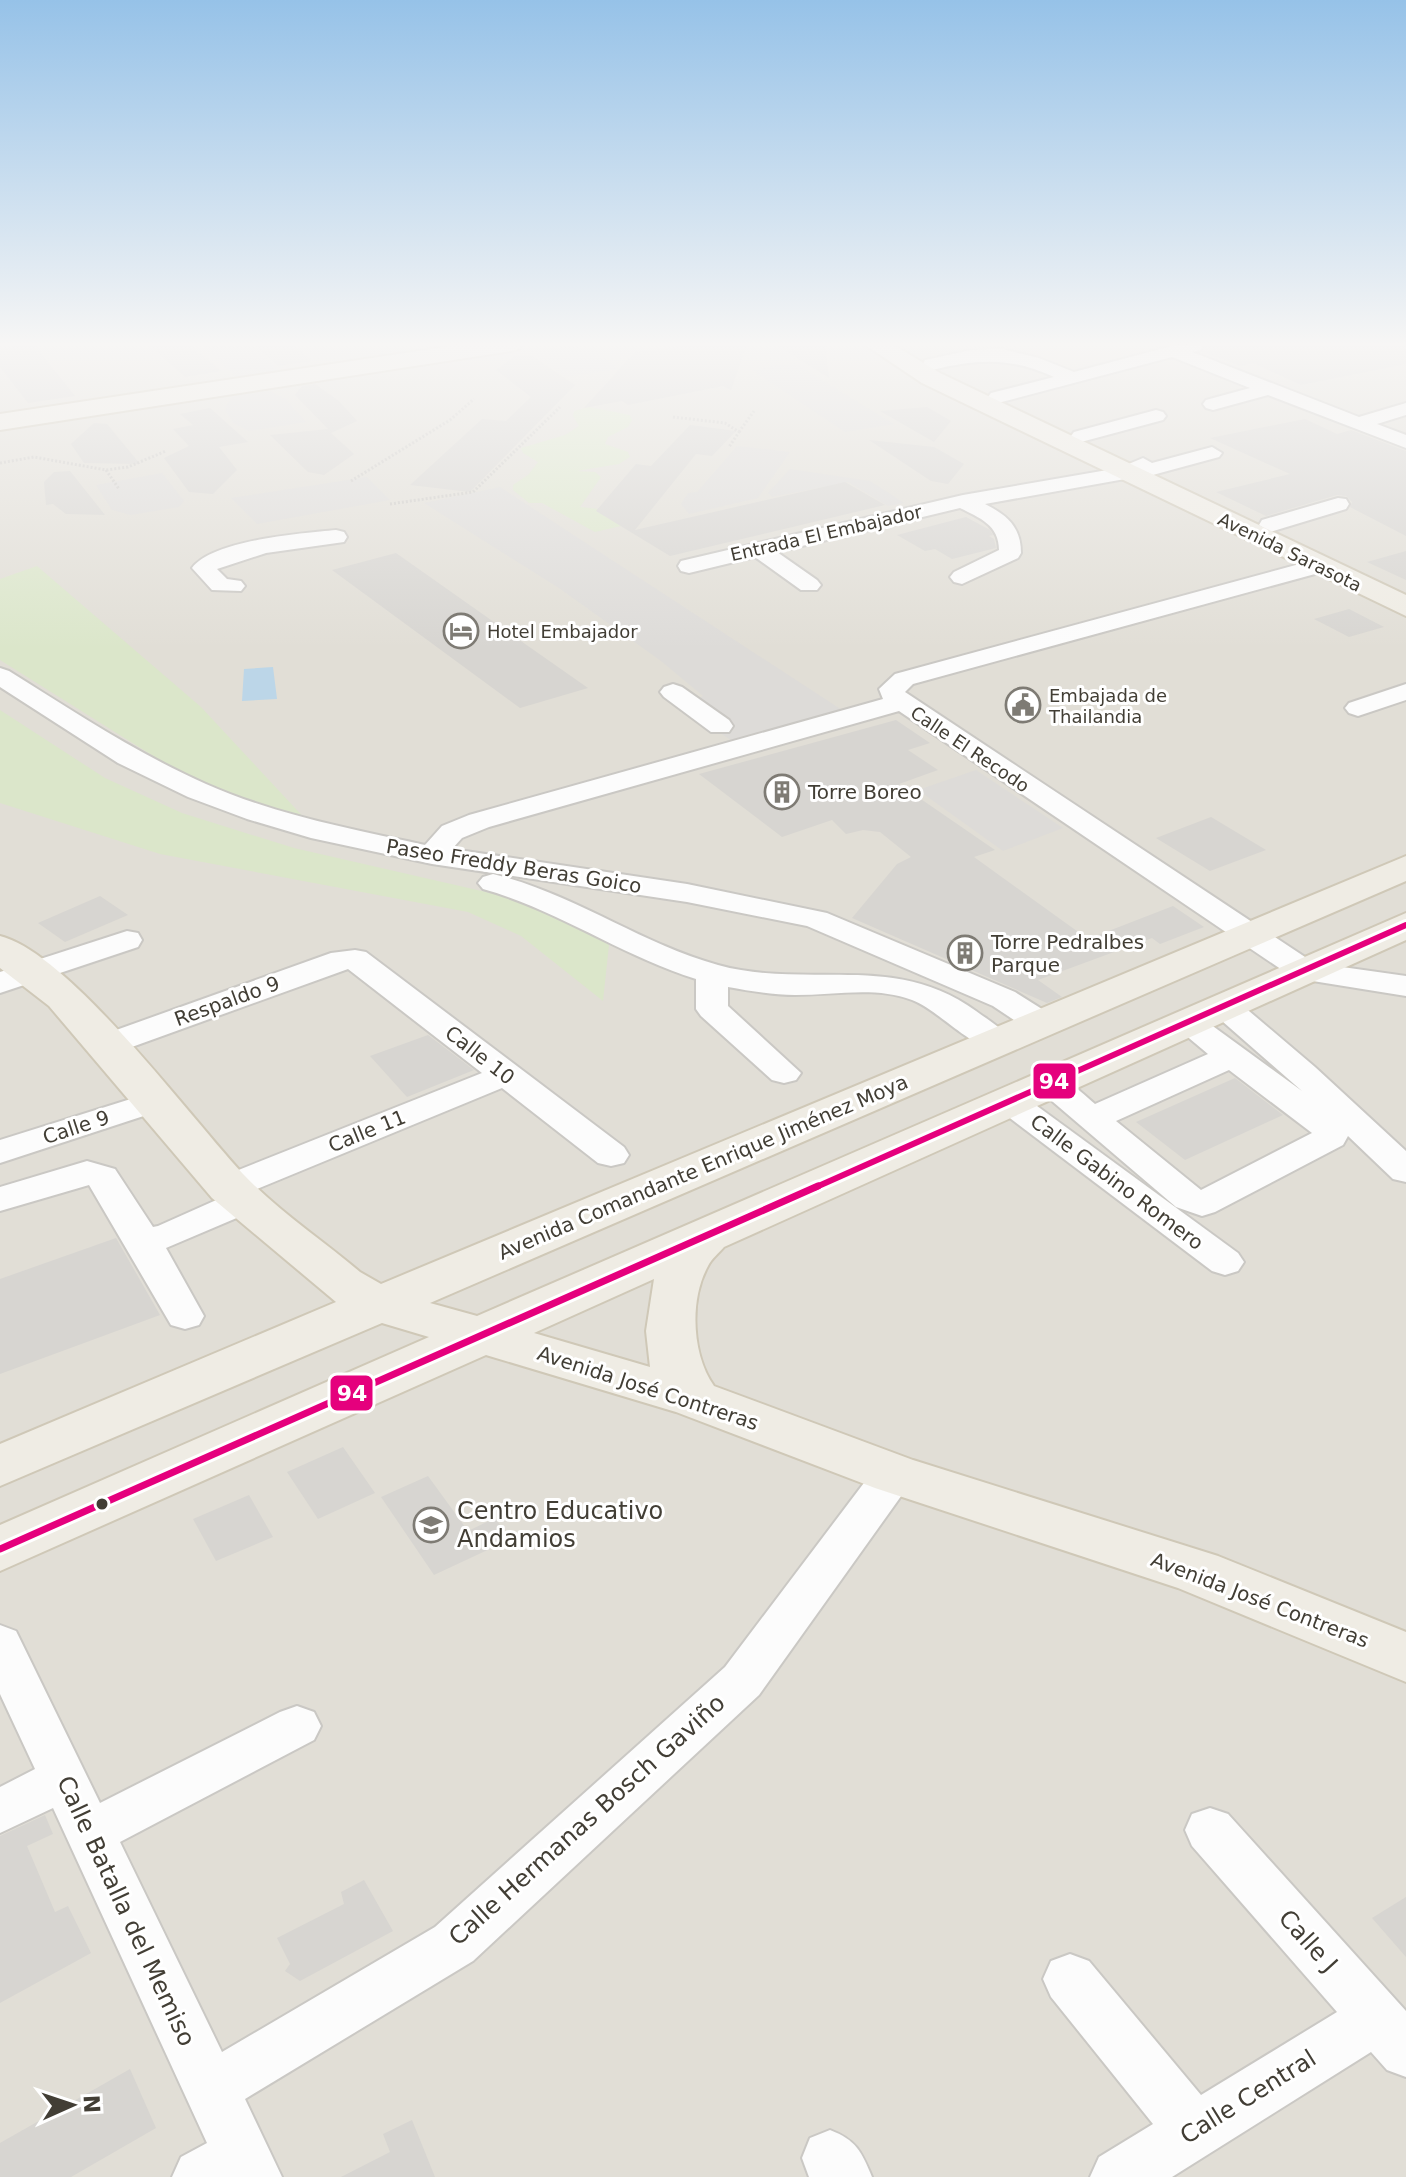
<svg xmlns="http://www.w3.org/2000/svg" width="1406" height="2177" font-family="'DejaVu Sans',sans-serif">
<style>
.residential{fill:#e1ded6}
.education{fill:#e4dfd4}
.green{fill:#dbe6ca}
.parking{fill:#dddbd8}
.water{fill:#bcd6e8}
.building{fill:#d7d5d1}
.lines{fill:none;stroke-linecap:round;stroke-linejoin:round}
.minor-casing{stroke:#cac8c4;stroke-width:4}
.major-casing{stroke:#cfc8b7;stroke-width:4}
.path{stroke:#cccac6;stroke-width:3;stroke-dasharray:2 2;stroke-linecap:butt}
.minor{fill:#fcfcfc;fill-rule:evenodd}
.major{fill:#efece4;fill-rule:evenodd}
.bus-1-far1-casing{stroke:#fff;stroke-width:12}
.bus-1-casing{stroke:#fff;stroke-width:13}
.bus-1-far1{stroke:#e5007d;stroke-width:6}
.bus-1{stroke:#e5007d;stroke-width:7}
.bus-dot{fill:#423e35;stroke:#fff;stroke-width:3}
.labels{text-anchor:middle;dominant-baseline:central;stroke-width:6;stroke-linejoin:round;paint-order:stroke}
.far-street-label{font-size:18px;fill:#423e35;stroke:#fff}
.far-poi-label{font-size:18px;fill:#423e35;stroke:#fff;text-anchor:start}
.poi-label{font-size:20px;fill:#423e35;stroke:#fff;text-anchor:start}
.street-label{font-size:20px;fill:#423e35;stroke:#fff}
.near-poi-label{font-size:24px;fill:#423e35;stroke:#fff;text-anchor:start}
.near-street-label{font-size:24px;fill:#423e35;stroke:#fff}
.line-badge{stroke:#fff;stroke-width:3}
.badge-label{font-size:22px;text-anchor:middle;font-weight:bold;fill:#fff}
</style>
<rect width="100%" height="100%" fill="#eeece8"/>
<rect class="residential" x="0" y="344" width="1406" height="1833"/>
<polygon class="education" points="1009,344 1173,344 1040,376 1015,359 1031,354"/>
<g class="green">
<polygon points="589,407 630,415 632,420 628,427 608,437 605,444 628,452 630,457 619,464 577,471 595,472 601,477 580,507 617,511 634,523 595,532 542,503 529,503 513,490 513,485 528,475 538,462 523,453 521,448 565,435 579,426 573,416 574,411"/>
<polygon points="37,566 201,707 309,823 190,779 0,660 0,579"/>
<polygon points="0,710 105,778 182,813 294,848 547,906 609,945 603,1001 521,936 468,912 160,854 0,803"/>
</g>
<g class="parking">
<polygon points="203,344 250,344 283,374 240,381"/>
<polygon points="573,346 592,350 619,369 565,377 532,352"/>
<polygon points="794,363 894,424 845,432 752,370"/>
<polygon points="270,391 286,399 306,422 249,431 233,423 225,409 230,399 235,395"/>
<polygon points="737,446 790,452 758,498 689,514 681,504 688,493 697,492"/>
<polygon points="790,469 870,481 904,503 888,506 848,482 772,497 768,493"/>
<polygon points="162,473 184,501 179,507 131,515 112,510 96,485"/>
<polygon points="367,477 390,500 257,524 231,498"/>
<polygon points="500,487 842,710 741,747 682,707 703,696 661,661 559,588 424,503"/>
<polygon points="976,770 1063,828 1003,851 918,790"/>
</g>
<polygon class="water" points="273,667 277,699 242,701 244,669"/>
<g class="building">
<polygon points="33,344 75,396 28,403 0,367 0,348"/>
<polygon points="148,344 190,344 221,371 185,377"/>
<polygon points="253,344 293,344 312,361 278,366"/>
<polygon points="699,344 747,344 731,390 723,386 628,405 622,401 584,408 635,352"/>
<polygon points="775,344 825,344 829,378"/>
<polygon points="1206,344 1406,344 1406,364 1301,385 1253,363 1241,366 1203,352"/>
<polygon points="516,355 531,355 575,385 470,492 410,485 482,419 506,421 531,397 496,370"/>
<polygon points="315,384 339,401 357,421 331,433 354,454 324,475 308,472 270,435 328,429 331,432 295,395 302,386"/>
<polygon points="927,407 951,421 934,442 880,411"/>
<polygon points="210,408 248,442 219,447 237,470 213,494 189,492 164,458 189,446 173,429 193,425 180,414"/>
<polygon points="1305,419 1337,434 1351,430 1406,451 1406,536 1350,507 1352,502 1346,496 1337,495 1266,516 1216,492 1290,474 1210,438"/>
<polygon points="94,423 107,424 140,464 84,463 71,444"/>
<polygon points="690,425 736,431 712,456 696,454 635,530 845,482 885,505 670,556 596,511 636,464 651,466"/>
<polygon points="869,440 934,447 964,464 948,484 931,481"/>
<polygon points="70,471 105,515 66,514 53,504 46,505 44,482 54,472"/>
<polygon points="966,517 990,530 993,535 989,536 994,539 996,548 952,559 935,549 925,551 897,535"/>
<polygon points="1406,551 1406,580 1367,562"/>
<polygon points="396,553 491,620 588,688 520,708 332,570"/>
<polygon points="1349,609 1384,627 1349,637 1314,619"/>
<polygon points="896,720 930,743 908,750 938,770 899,784 995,850 974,857 1088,939 1173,906 1204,927 1160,944 1152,938 1038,980 1062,997 1047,1003 852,918 897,864 911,857 880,832 863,830 846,834 832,820 782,837 699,774"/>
<polygon points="1211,817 1266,850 1210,871 1156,838"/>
<polygon points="100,896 128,915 65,942 38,923"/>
<polygon points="428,1035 474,1070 407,1097 370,1056"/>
<polygon points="1235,1078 1283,1115 1185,1160 1136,1122"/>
<polygon points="116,1238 160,1315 0,1374 0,1279"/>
<polygon points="343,1447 375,1493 318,1519 287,1472"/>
<polygon points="428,1476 468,1531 495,1518 511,1539 434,1575 381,1497"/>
<polygon points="249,1495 273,1537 216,1561 193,1519"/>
<polygon points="45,1815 53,1834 27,1846 55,1912 68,1906 91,1953 0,2003 0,1836"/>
<polygon points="364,1880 393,1931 300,1981 285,1971 290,1964 277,1938 344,1904 341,1892"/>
<polygon points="1406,1897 1406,1957 1372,1918"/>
<polygon points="130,2069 156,2128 71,2177 0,2177 0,2143"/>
<polygon points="412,2120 435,2177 341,2177 390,2152 383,2134"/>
</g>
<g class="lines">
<g class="minor-casing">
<g id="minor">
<path d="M1203,344L1201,350L1192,352L1359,417L1406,403V415L1377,424L1406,435V448L1268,395L1213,410L1206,408L1203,404L1206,400L1250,388L1172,357L998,403L988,397L991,393L1054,377C1011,357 977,359 932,370L923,364L925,360L971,350L1002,349L1039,358L1074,372L1172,346Z"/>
<polygon points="1156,410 1163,412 1166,416 1163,420 1081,442 1071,436 1074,432"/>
<path d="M1212,447L1222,453L1219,457L1160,473L1153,475L1144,471L1125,479L985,504C1007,515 1021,527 1021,553L1018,558L962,584L954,582L950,577L954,572L999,550C999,525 980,518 960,508L777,552L817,580L821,585L817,590H801L755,557L689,573L681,571L678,566L681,561L963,495L1119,468L1143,458L1152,463Z"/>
<polygon points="1338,498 1346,499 1349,504 1346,509 1270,532 1259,525 1262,520"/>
<path d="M336,530L344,532L347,537L344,542L266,553L217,569L227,579L241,581L245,586L241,591L212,590L192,568C212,540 303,533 336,530Z"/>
<path d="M1318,559L1326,561L1329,566L1326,571L913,684L905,692L1314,963L1406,976V996L1294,978L899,711L489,827L462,838L452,849L687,884L827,913L1015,992L1053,1016L1057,1023L1053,1030L1041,1033L1029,1030L993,1006L807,926L687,902L432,864L311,838L247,819L188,797L118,763L0,687V668L9,671C73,711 136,753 206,784C276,815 351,829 425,845L442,826L469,815L883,699L879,689L895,674Z"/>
<polygon points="673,684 682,687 729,720 733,726 729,732 711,732 664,697 660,692 664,687"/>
<polygon points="1406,684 1406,700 1358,716 1349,713 1345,708 1349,703"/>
<path d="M493,874C575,894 639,943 718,965C808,990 894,951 976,1011C988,1020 1004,1029 1013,1042L1008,1049C977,1057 943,1012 912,1000C876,986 834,995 795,995C773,995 750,991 728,987V1006L801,1073L796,1080L784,1083L772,1080L701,1016L696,1009V979C622,956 558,910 483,889L478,883L483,877Z"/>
<polygon points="127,931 138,933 142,940 138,947 0,993 0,972"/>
<polygon points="355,950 366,952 624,1147 629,1155 624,1163 611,1166 598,1163 502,1088 252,1191 258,1193 263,1201 258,1209 166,1248 204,1316 199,1325 185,1329 171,1325 89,1185 0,1211 0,1187 87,1161 115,1169 153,1227 158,1226 223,1197 216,1195 211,1187 216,1179 482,1073 348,969 118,1052 106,1055 94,1052 89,1045 94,1038 331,953"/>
<path d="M1225,997L1236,1000L1315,1067L1406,1151V1182L1393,1179L1348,1136L1343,1145L1215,1212L1202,1216L1176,1207L1032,1084L1037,1077C1062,1071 1077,1089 1095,1104L1208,1054L1171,1023L1175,1016L1187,1013L1199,1016L1302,1091L1214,1014L1209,1007L1214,1000ZM1229,1070L1312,1133L1201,1190L1116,1121Z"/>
<polygon points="153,1092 165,1095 170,1102 165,1109 0,1163 0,1140"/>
<polygon points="1010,1092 1022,1095 1238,1253 1244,1262 1238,1271 1225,1275 1212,1271 998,1109 993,1102 998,1095"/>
<polygon points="894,1458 909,1463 915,1474 909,1485 759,1695 473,1961 245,2099 282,2177 172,2177 181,2157 207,2143 53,1808 0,1833 0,1787 35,1769 0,1694 0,1625 16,1631 100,1803 280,1712 297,1706 314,1712 321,1726 314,1740 120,1842 222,2052 435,1927 725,1667 879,1463"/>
<polygon points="1210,1808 1228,1814 1406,2011 1406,2077 1387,2070 1371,2052 1172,2177 1090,2177 1099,2157 1153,2124 1051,1997 1043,1979 1051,1961 1070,1954 1089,1961 1201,2095 1337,2012 1192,1846 1185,1830 1192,1814"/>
<path d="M830,2130C856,2140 861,2151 872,2177H809L802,2158L810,2138Z"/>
</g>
</g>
<g class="major-casing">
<g id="major">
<polygon points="465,344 523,344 519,349 511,351 0,430 0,414"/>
<polygon points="864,344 892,344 940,373 1406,595 1406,616 922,383"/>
<path d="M1406,856V881L430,1303L477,1316L1406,913V940L724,1247C719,1253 711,1259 708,1266C689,1300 692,1355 714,1386L913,1460L1218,1556L1406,1632V1682L1178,1588L875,1488L676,1412L486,1355L0,1571V1525L429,1337L382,1323L0,1486V1444L336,1302L212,1198L49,1006L0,968V936C69,953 190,1117 243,1174C277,1210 322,1240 360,1272L381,1284ZM654,1279L646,1331L650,1367L534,1333Z"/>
</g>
</g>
<g class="path">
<polyline points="673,417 725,423 739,432 729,447"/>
<polyline points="739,432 754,411"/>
<polyline points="0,463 34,457 106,470 128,467 166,451"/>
<polyline points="106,470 119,489"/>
<polyline points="351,481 450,420 474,399"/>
<polyline points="390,504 473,492 560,407"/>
</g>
<use href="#minor" class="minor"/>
<use href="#major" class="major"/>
<g class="bus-1-far1-casing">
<polyline id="bus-1-far1" points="814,1188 1406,925"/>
</g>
<g class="bus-1-casing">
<polyline id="bus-1" points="0,1549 818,1186"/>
</g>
<use href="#bus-1-far1" class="bus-1-far1"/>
<use href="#bus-1" class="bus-1"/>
</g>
<linearGradient id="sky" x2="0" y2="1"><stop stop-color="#96c2e8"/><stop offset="0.53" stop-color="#f7f6f5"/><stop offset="1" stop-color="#f7f6f5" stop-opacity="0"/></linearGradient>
<rect width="1406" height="649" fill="url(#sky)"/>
<defs>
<g id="hotel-ring" transform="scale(1.8)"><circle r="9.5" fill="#fff" stroke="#7e7b74" stroke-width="1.5"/><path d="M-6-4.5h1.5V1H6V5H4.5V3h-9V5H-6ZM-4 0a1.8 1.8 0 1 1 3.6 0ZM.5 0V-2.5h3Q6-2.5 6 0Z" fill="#7e7b74"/></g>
<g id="civic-ring" transform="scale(1.8)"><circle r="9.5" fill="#fff" stroke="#7e7b74" stroke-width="1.5"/><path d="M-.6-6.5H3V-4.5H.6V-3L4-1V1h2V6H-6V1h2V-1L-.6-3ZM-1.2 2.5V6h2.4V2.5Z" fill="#7e7b74"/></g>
<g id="building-ring" transform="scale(1.8)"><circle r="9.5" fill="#fff" stroke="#7e7b74" stroke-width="1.5"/><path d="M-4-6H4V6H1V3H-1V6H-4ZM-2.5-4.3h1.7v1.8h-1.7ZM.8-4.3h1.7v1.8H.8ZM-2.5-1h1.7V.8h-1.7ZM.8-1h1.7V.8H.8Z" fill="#7e7b74"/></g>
<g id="school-ring" transform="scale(1.8)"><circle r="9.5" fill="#fff" stroke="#7e7b74" stroke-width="1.5"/><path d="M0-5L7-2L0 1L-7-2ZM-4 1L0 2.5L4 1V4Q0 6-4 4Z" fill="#7e7b74"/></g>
</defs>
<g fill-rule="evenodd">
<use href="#hotel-ring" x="461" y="631"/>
<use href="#civic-ring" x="1023" y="705"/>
<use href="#building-ring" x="782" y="792"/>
<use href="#building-ring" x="965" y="953"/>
<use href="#school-ring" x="431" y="1525"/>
</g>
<circle class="bus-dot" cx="102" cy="1504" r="7"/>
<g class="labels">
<g class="far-street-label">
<text transform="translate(826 533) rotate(-13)">Entrada El Embajador</text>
<text transform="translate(1290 552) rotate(26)">Avenida Sarasota</text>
<text transform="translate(970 749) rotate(34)">Calle El Recodo</text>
</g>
<g class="far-poi-label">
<text x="487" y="631">Hotel Embajador</text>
<text x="1049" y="695">Embajada de<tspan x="1049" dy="21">Thailandia</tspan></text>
</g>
<g class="poi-label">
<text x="808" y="792">Torre Boreo</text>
<text x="991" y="942">Torre Pedralbes<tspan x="991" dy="23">Parque</tspan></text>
</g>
<g class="street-label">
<text transform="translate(514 866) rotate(9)">Paseo Freddy Beras Goico</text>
<text transform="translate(227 1001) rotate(-20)">Respaldo 9</text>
<text transform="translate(480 1055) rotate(38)">Calle 10</text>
<text transform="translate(76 1127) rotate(-18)">Calle 9</text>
<text transform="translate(367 1131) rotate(-22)">Calle 11</text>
<text transform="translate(703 1167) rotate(-23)">Avenida Comandante Enrique Jiménez Moya</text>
<text transform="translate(1117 1182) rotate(37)">Calle Gabino Romero</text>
<text transform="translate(648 1388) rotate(18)">Avenida José Contreras</text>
<text transform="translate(1260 1600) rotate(21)">Avenida José Contreras</text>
</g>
<g class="near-poi-label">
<text x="457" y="1511">Centro Educativo<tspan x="457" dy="28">Andamios</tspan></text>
</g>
<g class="near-street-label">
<text transform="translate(587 1820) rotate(-42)">Calle Hermanas Bosch Gaviño</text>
<text transform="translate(126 1911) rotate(65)">Calle Batalla del Memiso</text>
<text transform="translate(1308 1941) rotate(48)">Calle J</text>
<text transform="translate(1248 2097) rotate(-32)">Calle Central</text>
</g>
</g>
<g class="line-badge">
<rect x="1032" y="1062" width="45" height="38" rx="8" fill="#e5007d"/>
<rect x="329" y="1374" width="45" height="38" rx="8" fill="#e5007d"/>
</g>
<g class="badge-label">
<text x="1054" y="1089">94</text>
<text x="352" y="1401">94</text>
</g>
<g transform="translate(72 2105) rotate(87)" stroke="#ffffff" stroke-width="6" paint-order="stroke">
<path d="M0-6L14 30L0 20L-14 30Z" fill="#423e35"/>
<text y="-12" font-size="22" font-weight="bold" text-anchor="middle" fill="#423e35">N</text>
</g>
</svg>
